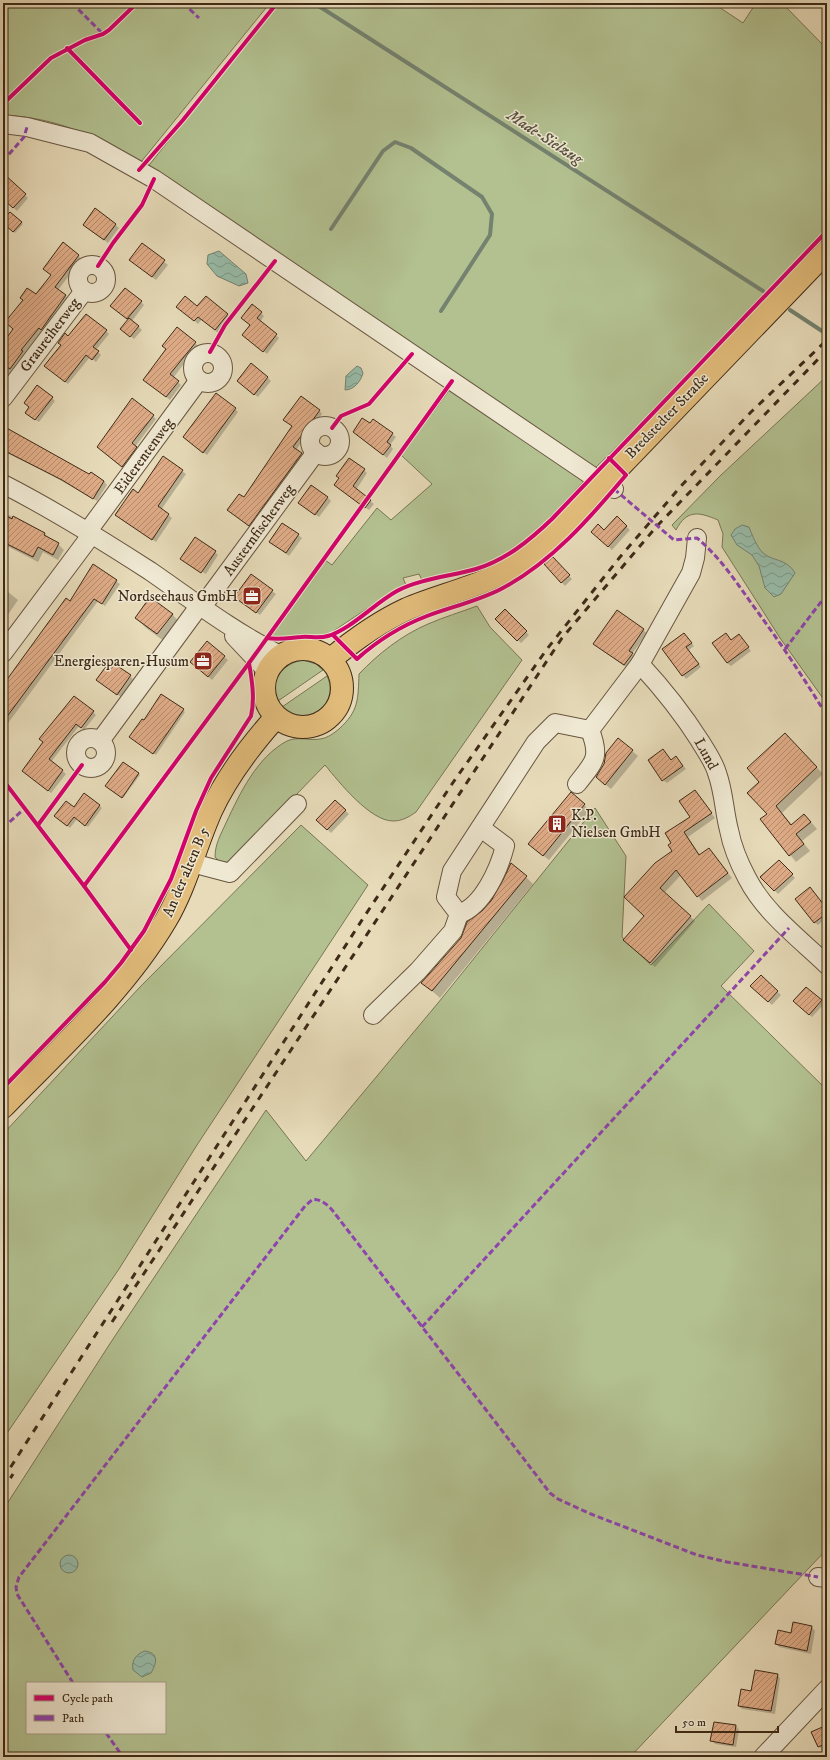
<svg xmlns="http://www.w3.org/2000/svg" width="830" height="1760" font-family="'IM FELL DW Pica',serif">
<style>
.green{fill:#b3c191;stroke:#787654;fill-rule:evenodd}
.water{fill:url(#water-waves);stroke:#74826f}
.shadow{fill:#0003}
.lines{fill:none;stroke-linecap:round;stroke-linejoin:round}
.stream{stroke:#74826f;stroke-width:4}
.building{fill:url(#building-hatch);stroke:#3e2a17}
.minor-casing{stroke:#685640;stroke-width:20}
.major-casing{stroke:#3e2a17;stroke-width:24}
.minor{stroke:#efe8d2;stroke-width:18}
.major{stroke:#e4be7c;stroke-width:22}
.rail{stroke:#3e2a17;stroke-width:3;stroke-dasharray:7 7;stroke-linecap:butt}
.quiet{stroke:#8e44ad;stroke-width:3;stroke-dasharray:6 3;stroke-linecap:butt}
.cycleway-casing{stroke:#efe8d2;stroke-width:6}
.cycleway{stroke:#d6006c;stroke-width:4}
.labels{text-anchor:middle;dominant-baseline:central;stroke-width:3;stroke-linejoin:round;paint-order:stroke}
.street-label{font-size:15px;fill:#3e2a17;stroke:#efe8d2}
.poi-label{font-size:15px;fill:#3e2a17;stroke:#efe8d2;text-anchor:end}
.water-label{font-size:16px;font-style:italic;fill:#544e3c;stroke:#efe8d2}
</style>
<defs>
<pattern id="water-waves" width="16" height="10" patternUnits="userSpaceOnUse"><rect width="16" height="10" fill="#98bca9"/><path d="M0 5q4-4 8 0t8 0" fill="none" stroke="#7d9989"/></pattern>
<pattern id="building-hatch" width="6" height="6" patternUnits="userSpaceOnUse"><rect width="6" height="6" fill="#dfac87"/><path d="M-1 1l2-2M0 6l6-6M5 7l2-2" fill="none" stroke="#b68c6d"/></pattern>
</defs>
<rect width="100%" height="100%" fill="#e7dbb9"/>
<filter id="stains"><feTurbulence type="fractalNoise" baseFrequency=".005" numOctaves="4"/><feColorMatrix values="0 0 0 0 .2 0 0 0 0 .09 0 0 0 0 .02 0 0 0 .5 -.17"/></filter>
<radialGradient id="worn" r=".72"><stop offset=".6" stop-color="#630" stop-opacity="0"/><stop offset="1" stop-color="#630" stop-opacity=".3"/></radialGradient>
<g class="green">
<path d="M3,3H270L141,162C94,136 59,118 3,115Z"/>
<polygon points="280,3 713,3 743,23 756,3 782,3 827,49 827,228 623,441 593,470 146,169 247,42"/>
<path d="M827,376V704L780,638L722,547L723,534L718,520C699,512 687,509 676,530L672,525L720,476Z"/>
<path d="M450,389L585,480C557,510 529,544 490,562C469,572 444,574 422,580L419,574L403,578L406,585L392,592L329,634C320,637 312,635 303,635C292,635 282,639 271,636L325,560L332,565L377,508L391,520L432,484L401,455Z"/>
<path d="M477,606L490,627L522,660L416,812C409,817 402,821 393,821C370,821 339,782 325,765L230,863L219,861L215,857C215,844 221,834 226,823C240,793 257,757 287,741C297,736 310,741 320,739C328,738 334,733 339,729C359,711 358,699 359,674C378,654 402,635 428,624C444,617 461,612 477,606Z"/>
<path d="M303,660L316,664L323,670L278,701C268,681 283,663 303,660Z"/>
<path d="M327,676C341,705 305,729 282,707Z"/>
<path d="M595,808L626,856L622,937L651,965L709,904L754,951L721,986L827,1090V1549L630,1757H3V1510L111,1342L266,1110L306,1161L438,1003ZM27,1683H165V1733H27Z"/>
<polygon points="301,825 368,885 197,1145 119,1269 3,1439 3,1134 140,987"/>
</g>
<g class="water">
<polygon points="219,251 246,274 248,283 239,286 217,276 207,264 208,255"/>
<path d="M357,366L361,368L363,373C361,381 354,390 345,390L346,376Z"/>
<path d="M742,525L749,527C752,535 757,547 763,553C774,562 786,558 795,573L781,594L774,597L765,588L759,566L752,555L737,545L731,535L735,529Z"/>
<circle cx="69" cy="1564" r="9"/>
<path d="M145,1651C159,1653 157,1663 151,1673L142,1677L133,1670C131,1661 136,1654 145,1651Z"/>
</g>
<g class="shadow">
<polygon points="4,175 28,198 17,211 3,198"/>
<polygon points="96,209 119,228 108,243 88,228"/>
<polygon points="10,213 23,224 15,233 3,222"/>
<polygon points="63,243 82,259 58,290 69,299 45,332 43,330 3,384 3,345 14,329 24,300 36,296 51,275"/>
<polygon points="142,245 168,265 156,280 134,263"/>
<polygon points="141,302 144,305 132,321 142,330 134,339 125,332 128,320 115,309"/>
<polygon points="198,308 227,314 230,318 218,333 202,319 198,324 181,310"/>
<polygon points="261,313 264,316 260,322 279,338 267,354 247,338 251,325 246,321"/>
<polygon points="106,331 109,334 96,350 101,355 96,362 90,357 68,384 49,369 68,337"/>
<polygon points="195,343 198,346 173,378 181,385 170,400 148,383"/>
<polygon points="268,378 271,381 258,397 241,384"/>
<polygon points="52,398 55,401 39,422 29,416 30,408"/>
<polygon points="235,409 238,412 207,455 187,440"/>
<polygon points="319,410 322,414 296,450 305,457 252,529 232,513"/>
<polygon points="153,416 156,419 135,447 139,451 126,469 102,450"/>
<polygon points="374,420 396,437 390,445 393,449 387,458 357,435 370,425"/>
<polygon points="3,427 90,476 104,481 107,485 97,501 51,475 3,451"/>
<polygon points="163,458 186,474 161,510 172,518 156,542 116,515 138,494"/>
<polygon points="364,470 367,473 356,490 374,504 369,510 335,485"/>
<polygon points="327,497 331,501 319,517 303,506"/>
<polygon points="3,512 45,534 51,540 58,544 64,550 58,560 43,552 38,562 3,544"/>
<polygon points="617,518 630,530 612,550 592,532 604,531"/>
<polygon points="283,524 302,538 289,556 274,545"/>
<polygon points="215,552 218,555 206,574 184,560"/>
<polygon points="552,558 572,579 565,586 545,564"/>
<polygon points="94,566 120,584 105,606 98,601 3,730 3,687 70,602"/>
<polygon points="3,588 18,600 5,619 3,617"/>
<polygon points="272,591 276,594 260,615 239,600"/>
<polygon points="505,611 529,635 521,643 496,619"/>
<polygon points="172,614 182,625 168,644 146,628 136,618"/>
<polygon points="643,630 647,633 632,654 635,657 627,668 598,647"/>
<polygon points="739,635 751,651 731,666 727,663 731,641"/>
<polygon points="687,637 694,646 689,650 701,667 686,679 663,650"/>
<polygon points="207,642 228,660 212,680 194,665"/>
<polygon points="130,676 133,679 121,697 101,683"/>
<polygon points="183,710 185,712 156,755 133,739 144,721"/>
<polygon points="93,712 96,715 84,730 79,726 51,762 66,774 51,793 23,771 44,742"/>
<polygon points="618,739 638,756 611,789 602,782"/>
<polygon points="792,741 823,774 782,813 792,825 811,822 817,829 802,841 810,851 796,862 761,819 768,814"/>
<polygon points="663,750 671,760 676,757 686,769 667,783 663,780"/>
<polygon points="123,763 140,775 123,798 108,787"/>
<polygon points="695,791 715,818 688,837 700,855 713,854 732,878 702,901 681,875 664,893 695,921 655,967 629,944 645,916 674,851 691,817"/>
<polygon points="85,794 102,808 88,827 77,819 70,828 55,816 74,809"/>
<polygon points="571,794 590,810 549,860 535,849"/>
<polygon points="335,801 349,814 331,833 318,820"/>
<polygon points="779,861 795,878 778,894 762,877"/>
<polygon points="526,877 533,884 440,998 423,983"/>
<polygon points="827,910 827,918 818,925 814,922"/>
<polygon points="761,976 781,995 772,1005 752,986"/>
<polygon points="807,988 824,1004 812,1017 798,1005"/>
<polygon points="827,1029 827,1036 824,1033"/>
<polygon points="794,1624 812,1627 815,1631 811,1654 779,1647 776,1644 792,1634"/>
<polygon points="777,1675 780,1678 775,1714 742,1709 739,1706 752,1692"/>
<polygon points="736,1726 739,1730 736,1747 715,1744 712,1740"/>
<polygon points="827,1726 827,1755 824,1749 822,1750 819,1746"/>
</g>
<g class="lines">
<g class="stream">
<polyline points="314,3 763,291"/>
<polyline points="331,229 383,151 395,142 411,148 482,197 492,214 490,235 441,311"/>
<polyline points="790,310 822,331"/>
</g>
</g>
<g class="building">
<polygon points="3,173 26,194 13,208 3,199"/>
<polygon points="95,208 116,224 104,240 83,225"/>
<polygon points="10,212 22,222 13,232 3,223 3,219"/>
<polygon points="63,242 79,255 55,287 66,295 41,330 39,328 21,350 23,351 10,369 3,364 3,343 13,329 5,322 23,300 20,298 27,288 36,294 51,275 43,269"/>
<polygon points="142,243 165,260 152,277 129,260"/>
<polygon points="125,288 142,301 127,319 110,306"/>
<polygon points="185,296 197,306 206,296 228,314 215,330 198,317 194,321 176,307"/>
<polygon points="252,304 262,312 257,318 277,334 263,352 242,335 250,325 241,318"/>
<polygon points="86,314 107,330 93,347 99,351 92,360 86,355 65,382 44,366 61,345 58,343 65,333 68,336"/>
<polygon points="129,318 139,326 130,337 120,329"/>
<polygon points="177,327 196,342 170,374 179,381 166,397 143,380 166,349 162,346"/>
<polygon points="251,363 268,377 254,395 237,381"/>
<polygon points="37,385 53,397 35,420 25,413 29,407 24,403"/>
<polygon points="216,393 236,408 203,453 183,437"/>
<polygon points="301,396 320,410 293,447 302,453 249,526 227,510 239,494 244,497 292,426 283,420"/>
<polygon points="132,398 154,415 132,443 137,447 122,467 97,447"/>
<polygon points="362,418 370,423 373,419 393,433 387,442 391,445 383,455 353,432"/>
<polygon points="3,426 89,474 91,472 104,481 93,499 62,480 3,450"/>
<polygon points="163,456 183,470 158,506 169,514 152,540 115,515 133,489 138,493"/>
<polygon points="349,458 365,469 353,486 371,500 365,508 334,485 339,478 336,476"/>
<polygon points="311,485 328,497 315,515 298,503"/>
<polygon points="3,514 12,519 13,516 45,533 44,535 59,543 53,555 38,547 33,557 3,542"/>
<polygon points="617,516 627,526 608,547 591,532 598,524 604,530"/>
<polygon points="282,523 299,534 286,553 269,542"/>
<polygon points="195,537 216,551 201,573 180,559"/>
<polygon points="552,556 570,575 561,583 544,564"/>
<polygon points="93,564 117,580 102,604 94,599 3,722 3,685 66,598 70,601"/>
<polygon points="251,574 273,590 256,613 234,597"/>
<polygon points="150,597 173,614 157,634 135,618"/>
<polygon points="505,609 527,631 517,641 495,619"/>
<polygon points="617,610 644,629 629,651 633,653 624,665 593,644"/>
<polygon points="684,633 692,643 686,647 699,664 682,676 662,649"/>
<polygon points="726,633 731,640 739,634 749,647 727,663 712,643"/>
<polygon points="207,641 225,656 208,677 190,662"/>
<polygon points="110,661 131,675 117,695 96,680"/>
<polygon points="161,694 184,709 153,754 129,737 142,719 144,720"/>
<polygon points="74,696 94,711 81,728 76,724 49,759 63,770 48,791 22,771 43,742 39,739"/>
<polygon points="785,733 817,767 776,806 791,825 804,814 811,822 796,834 804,844 789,856 760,819 767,814 747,793 759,782 747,768"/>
<polygon points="618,738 633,750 605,785 596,777 604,764 606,753"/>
<polygon points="663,749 671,760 676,756 683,766 662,781 648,760"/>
<polygon points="123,762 139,773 122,798 105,786"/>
<polygon points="695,790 712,813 684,832 699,855 709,848 728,873 697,897 676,870 660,888 691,916 650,963 623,940 644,916 624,897 655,863 672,851 668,845 671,843 665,833 690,817 679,801"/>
<polygon points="571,792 585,804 543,856 528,844"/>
<polygon points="84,793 100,805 85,826 74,817 67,826 54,816 66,801 74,807"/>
<polygon points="335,800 346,810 327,830 316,820"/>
<polygon points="779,860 793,874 774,891 760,877"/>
<polygon points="511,863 527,876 432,991 421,983 461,938 467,922 482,911 491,901 503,880"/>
<polygon points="810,887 827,909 827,913 814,923 795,899"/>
<polygon points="761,975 778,991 768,1002 750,986"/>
<polygon points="806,987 822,1000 809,1015 793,1001"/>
<polygon points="793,1622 812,1626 807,1651 775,1644 778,1630 791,1633"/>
<polygon points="755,1670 778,1674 771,1711 738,1706 741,1689 751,1691"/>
<polygon points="714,1722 736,1725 733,1745 710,1741"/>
<polygon points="827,1725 827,1743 818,1747 811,1732"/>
</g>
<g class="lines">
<g class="minor-casing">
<g id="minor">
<polyline points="3,124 27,127 90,143 154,179 592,476 614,489"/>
<circle cx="92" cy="279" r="14"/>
<circle cx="208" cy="368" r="15"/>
<polyline points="3,398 84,291"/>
<circle cx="325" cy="441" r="15"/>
<path d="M3,484C54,510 102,540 150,571C192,600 234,632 280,655"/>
<polyline points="88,531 199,380"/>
<path d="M697,538L695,558L691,573L640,664C664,690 681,711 700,741C706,751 714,762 717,773C724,792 724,811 729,830C732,846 739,863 747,878C765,913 799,938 827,965"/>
<polyline points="202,607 316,452"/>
<polyline points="234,636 267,671"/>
<polyline points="3,653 92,534"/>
<circle cx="91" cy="753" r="15"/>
<polyline points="100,741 200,605"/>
<path d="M577,784C594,762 601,758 590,730"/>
<polyline points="192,863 230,873 297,804"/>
<path d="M459,914C483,906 499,869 505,846L481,828"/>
<polyline points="373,1015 418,971 453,931 459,914 446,897 452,871 536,742 555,723 590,730 640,664"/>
<polyline points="818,1577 827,1578"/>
<polyline points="763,1757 827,1689"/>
</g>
</g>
<g class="major-casing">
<g id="major">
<circle cx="303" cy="688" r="39"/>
<path d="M331,659C355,639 379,622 407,609C433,598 461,591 487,580C511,570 531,555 551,538L827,251"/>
<path d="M3,1107C60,1048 124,991 166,920C186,886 195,847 211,811C227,776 251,745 276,717"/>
</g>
</g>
<use href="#minor" class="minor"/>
<use href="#major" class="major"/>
<g class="rail">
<polyline points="112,1322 562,638 657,526 827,350"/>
<polyline points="3,1479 362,920 452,784 547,649 620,557 682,485 751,412 827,340"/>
<polyline points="3,1490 13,1474"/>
</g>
<g class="quiet">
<polyline points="72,3 103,34"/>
<polyline points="183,3 199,18"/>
<polyline points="3,161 24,137 27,127"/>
<path d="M614,489L674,540L697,538C722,559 738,585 757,611C782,645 805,680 827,716"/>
<polyline points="785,649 827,594"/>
<polyline points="3,828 25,808"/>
<polyline points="422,1327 789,928"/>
<path d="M73,1683L17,1594L16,1587L19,1577L305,1206L313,1199C324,1200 330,1207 336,1215L550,1493L558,1499L591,1514L697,1555L727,1562L818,1577"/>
<polyline points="106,1733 123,1757"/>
</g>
<g class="cycleway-casing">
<g id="cycleway">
<polyline points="67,48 140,123"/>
<polyline points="3,104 51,58 85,40 103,34 109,30 137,3"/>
<polyline points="139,170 183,120 277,3"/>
<polyline points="98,266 113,243 142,205 154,179"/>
<polyline points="210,352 225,325 275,261"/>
<polyline points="332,428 341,416 369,404 412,354"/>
<path d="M333,635L357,659C377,641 401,626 427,616C451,607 478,601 501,589C551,563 590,518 626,475L609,458"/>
<polyline points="267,638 452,381"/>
<polyline points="3,780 84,886 131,950"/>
<polyline points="38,825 82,765"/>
<polyline points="84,886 249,663"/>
<path d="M3,1088L105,982L121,963L144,931L171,879L196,811L211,778L251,716C255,699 252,680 249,663L267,638C279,640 289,638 301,637C310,636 318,639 328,636C351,629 375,603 397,591C419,579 452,576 476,569C506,560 530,540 552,519L827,231"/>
</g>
</g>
<use href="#cycleway" class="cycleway"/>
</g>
<defs>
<g id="office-square" transform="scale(1)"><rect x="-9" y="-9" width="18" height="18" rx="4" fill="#8f2418" stroke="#efe8d2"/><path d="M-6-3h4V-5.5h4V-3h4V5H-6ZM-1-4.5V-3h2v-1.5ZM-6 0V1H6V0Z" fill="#fff"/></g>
<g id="building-square" transform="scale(1)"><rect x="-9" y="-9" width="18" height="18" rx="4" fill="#8f2418" stroke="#efe8d2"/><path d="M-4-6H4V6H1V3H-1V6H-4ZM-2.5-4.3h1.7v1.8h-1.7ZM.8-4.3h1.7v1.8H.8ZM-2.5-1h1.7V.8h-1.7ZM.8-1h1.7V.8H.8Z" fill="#fff"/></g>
</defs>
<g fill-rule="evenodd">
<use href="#office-square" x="252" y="596"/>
<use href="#office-square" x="203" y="661"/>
<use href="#building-square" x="557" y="824"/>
</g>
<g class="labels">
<g class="street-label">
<text transform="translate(50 335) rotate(-53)">Graureiherweg</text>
<text transform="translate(667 416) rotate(-46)">Bredstedter Straße</text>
<text transform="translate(144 456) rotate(-54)">Eiderentenweg</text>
<text transform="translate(259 530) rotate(-54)">Austernfischerweg</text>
<text transform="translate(706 754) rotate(61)">Lund</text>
<text transform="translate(186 872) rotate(-67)">An der alten B 5</text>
</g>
<g class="poi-label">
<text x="238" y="596">Nordseehaus GmbH</text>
<text x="189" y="661">Energiesparen-Husum</text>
<text x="571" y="815" text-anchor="start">K.P.<tspan x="571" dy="17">Nielsen GmbH</tspan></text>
</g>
<g class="water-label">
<text transform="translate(545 137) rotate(33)">Made-Sielzug</text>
</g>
</g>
<rect width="830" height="1760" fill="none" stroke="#e7dbb9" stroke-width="16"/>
<rect x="4" y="4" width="822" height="1752" fill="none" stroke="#3e2a17" stroke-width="2"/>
<rect x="8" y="8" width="814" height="1744" fill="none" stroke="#3e2a17"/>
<rect x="26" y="1682" width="140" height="52" fill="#efe8d2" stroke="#a89c87"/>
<rect x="34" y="1695" width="20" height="6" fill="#d6006c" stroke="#a89c87"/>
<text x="62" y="1702" font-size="12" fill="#3e2a17">Cycle path</text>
<rect x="34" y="1715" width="20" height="6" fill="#8e44ad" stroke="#a89c87"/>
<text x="62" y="1722" font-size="12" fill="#3e2a17">Path</text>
<path d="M676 1726v6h102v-6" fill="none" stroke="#3e2a17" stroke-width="2"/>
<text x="682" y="1726" font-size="12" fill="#3e2a17" stroke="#efe8d2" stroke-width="3" paint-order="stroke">50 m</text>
<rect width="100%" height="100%" filter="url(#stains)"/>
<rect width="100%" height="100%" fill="url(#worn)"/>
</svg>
